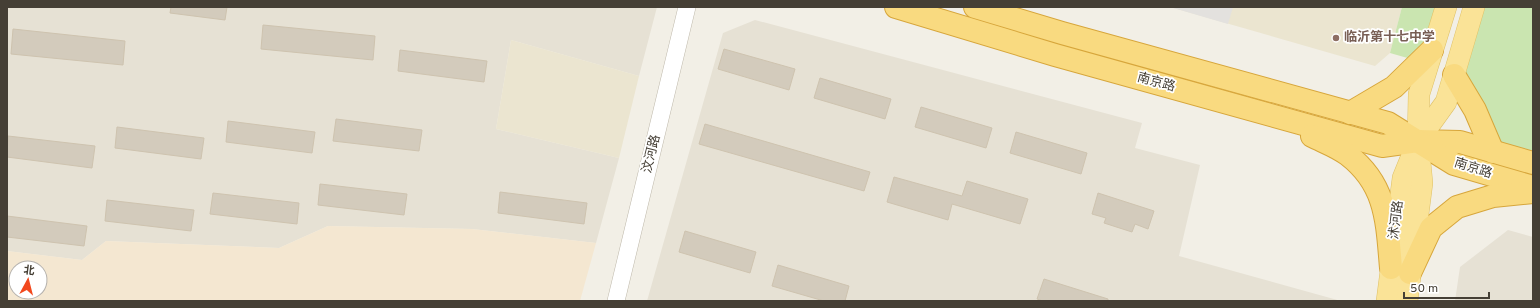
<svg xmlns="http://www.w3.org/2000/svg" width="1540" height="308" font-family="Overpass,'Noto Sans SC',sans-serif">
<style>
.residential{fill:#e6e1d4}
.commercial{fill:#f4e7d1;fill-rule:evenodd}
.education{fill:#ebe5d0}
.green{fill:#cae5b0}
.parking{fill:#e3e1de}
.building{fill:#d3cbbc;stroke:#cec3af}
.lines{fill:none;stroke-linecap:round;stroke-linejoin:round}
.tertiary-casing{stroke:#bdb7a9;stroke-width:18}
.primary-casing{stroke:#dfc167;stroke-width:22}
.trunk-casing{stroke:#d7a63b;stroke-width:24}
.tertiary{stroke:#fff;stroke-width:17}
.primary{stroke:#fae397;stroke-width:21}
.trunk{stroke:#f9da80;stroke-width:22}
.education-dot{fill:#8d6e63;stroke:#fff;stroke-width:1.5}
.labels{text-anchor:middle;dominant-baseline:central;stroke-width:3.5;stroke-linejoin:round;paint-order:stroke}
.education-label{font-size:13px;font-weight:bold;fill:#785e54;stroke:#fff;text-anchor:start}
.street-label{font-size:13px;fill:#453f35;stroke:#fff}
</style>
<rect width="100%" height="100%" fill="#f2efe6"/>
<g class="residential">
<polygon points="7,7 657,7 639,76 511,40 496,129 619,158 596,243 472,229 328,226 279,248 106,241 82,260 7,251"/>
<polygon points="755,20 1142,123 1135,148 1200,165 1179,256 1341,301 647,301 723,33"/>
<polygon points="1508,230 1533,237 1533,301 1455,301 1460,267"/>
</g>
<path class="commercial" d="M328,226L472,229L596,243L580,301H7V251L82,260L106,241L279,248ZM16,268H40V292H16Z"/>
<g class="education">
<polygon points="1170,7 1402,7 1390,53 1375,66"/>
<polygon points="511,40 639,76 619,158 496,129"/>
</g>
<g class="green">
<polygon points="1402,7 1437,7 1426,42 1411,59 1390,53"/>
<polygon points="1483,7 1533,7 1533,151 1497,141 1465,72"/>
</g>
<polygon class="parking" points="1170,7 1233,7 1228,24"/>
<g class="building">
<polygon points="171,7 227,7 225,20 170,13"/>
<polygon points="263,25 375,36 373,60 261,49"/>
<polygon points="13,29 125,41 123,65 11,54"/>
<polygon points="724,49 795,69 789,90 718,69"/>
<polygon points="400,50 487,61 484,82 398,71"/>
<polygon points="820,78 891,99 885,119 814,98"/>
<polygon points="921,107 992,128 986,148 915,127"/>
<polygon points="336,119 422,130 419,151 333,141"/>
<polygon points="228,121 315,132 312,153 226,142"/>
<polygon points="705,124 870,172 864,191 699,144"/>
<polygon points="117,127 204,138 201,159 115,148"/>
<polygon points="1016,132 1087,153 1081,174 1010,153"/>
<polygon points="8,136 95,146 92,168 7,157"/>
<polygon points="894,177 962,196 967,181 1028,199 1020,224 952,204 948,220 887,202"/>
<polygon points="320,184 407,194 404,215 318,205"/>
<polygon points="500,192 587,203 584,224 498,213"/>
<polygon points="213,193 299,203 297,224 210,214"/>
<polygon points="1098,193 1154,211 1148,229 1135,224 1132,232 1104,223 1106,218 1092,214"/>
<polygon points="107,200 194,210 191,231 105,221"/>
<polygon points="7,216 87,226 84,246 7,237"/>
<polygon points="685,231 756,252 750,273 679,252"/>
<polygon points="778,265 849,286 845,301 824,301 772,286"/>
<polygon points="1044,279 1108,299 1108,301 1043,301 1037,299"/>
</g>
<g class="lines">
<g class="tertiary-casing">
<polyline id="tertiary" points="616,301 687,7"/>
</g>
<g class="primary-casing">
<g id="primary">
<polyline points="1387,301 1403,178 1418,141 1446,102 1474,7"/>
<polyline points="1407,301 1422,183 1418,141 1419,94 1446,7"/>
</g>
</g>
<g class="trunk-casing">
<g id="trunk">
<polyline points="896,7 1055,55 1382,146 1418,141 1460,142 1533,163"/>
<polyline points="975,7 1062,33 1388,123 1454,164 1533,187"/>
<polyline points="1454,75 1475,110 1493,152"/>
<polyline points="1350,113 1394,87 1432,50"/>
<path d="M1312,136C1324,142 1338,147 1348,155C1387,185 1387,222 1391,268"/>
<polyline points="1410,273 1431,228 1457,207 1493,196 1533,192"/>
</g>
</g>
<use href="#tertiary" class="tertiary"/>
<use href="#primary" class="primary"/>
<use href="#trunk" class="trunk"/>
</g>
<circle class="education-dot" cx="1336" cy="38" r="4"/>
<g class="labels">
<g class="education-label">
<text x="1344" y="38">临沂第十七中学</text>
</g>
<g class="street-label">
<text transform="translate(1156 83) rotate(15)">南京路</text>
<text transform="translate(652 154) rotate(-76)">汶河路</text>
<text transform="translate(1473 169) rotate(18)">南京路</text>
<text transform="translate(1397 220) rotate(-83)">沭河路</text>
</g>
</g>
<rect width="1540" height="308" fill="none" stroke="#453f35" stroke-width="16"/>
<g transform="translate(28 280) rotate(7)"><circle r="19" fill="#ffffff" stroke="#b5b2ae"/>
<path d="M0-3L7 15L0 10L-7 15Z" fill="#f2481d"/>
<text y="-6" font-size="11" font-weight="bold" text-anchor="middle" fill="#453f35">北</text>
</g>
<path d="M1404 292v6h85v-6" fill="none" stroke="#453f35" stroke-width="2"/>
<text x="1410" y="292" font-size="12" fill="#453f35" stroke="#ffffff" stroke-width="3" paint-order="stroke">50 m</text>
</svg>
